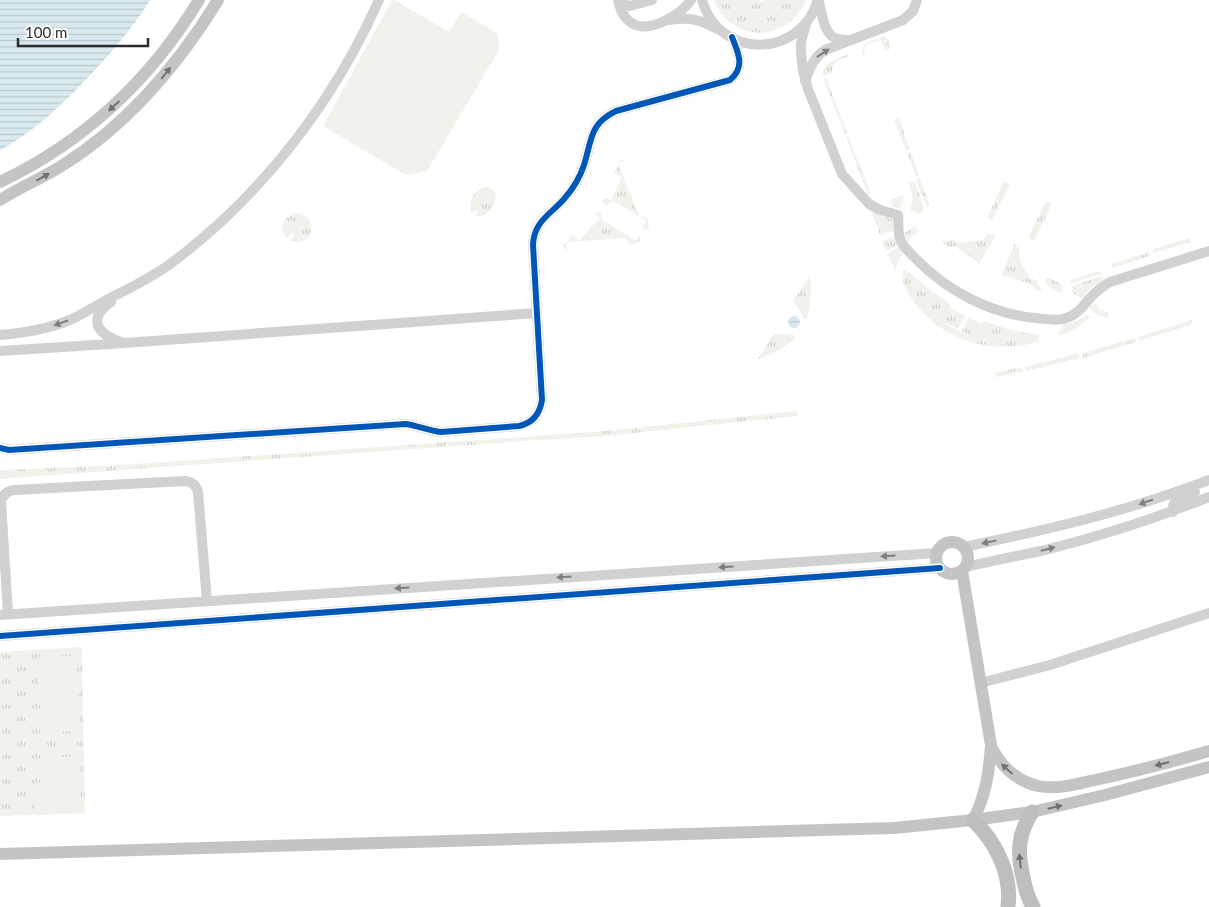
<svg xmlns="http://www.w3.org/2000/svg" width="1209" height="907" font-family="Lato,sans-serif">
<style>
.grass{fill:url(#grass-tufts)}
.pitch{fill:#f0f3eb}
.water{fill:url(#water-rules)}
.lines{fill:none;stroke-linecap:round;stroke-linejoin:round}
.minor{stroke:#d1d1d1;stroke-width:10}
.major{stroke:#c4c4c4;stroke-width:12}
.highway{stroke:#bebebe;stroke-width:15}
.cycleway-casing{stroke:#fff;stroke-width:9}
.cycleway{stroke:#0057b8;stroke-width:6}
.oneway{fill:#7e7e7e}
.oneway2{fill:#707070}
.oneway3{fill:#6e6e6e}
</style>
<defs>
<pattern id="grass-tufts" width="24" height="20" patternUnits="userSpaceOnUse" patternTransform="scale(1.25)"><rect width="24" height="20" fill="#f0f3eb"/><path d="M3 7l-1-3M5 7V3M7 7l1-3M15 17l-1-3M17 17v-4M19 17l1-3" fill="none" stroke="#ced0ca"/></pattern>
<pattern id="water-rules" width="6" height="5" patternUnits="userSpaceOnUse" patternTransform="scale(1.25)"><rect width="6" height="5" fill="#d8e9ef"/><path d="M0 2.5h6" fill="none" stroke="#bac8cd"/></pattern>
</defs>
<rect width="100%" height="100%" fill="#fff"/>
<g class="grass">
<path d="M714,0H755L761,1L767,0H806C788,43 732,44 714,0Z"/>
<path d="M884,36L890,42L888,44L890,47L888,51L885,50L881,40H880L866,45L864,48L865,54L862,55C861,43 869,42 878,38L880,40V38Z"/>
<path d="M849,54V56C840,60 832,62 832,73L822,76C822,62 838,58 849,54Z"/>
<polygon points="826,78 847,133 845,134 823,79"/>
<polygon points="899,118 910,150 906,151 894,120"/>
<polygon points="848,136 871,194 868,195 846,137"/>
<polygon points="911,152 919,176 916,177 907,153"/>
<polygon points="623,159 625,160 625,162 621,161 619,166 639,216 647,218 649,226 647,230 642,227 645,223 645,220 613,201 606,205 602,202 604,198 611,200 622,177 614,173 621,160"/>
<polygon points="920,178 930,206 927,207 916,180"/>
<polygon points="912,181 915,183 924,208 923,212 920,214 910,210 913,199 909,183"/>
<polygon points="1004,181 1010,184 992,220 987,218"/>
<path d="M484,187C505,186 494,219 475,216L478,212L476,210L472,214C467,202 473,192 484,187Z"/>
<path d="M903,195C904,201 903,207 897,208L893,207L890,200Z"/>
<polygon points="1046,201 1052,204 1034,241 1028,238"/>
<polygon points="871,211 882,216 893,219 893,231 880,235"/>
<path d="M602,212V220L635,240H636L639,235L641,240C638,244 635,244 630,244L625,238L568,242L565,246L567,249L566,250L564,249L563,246L573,235L579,240L600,218L593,213Z"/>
<path d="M295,213C320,214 315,249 290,241L295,235L293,232L286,238C279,228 282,217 295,213Z"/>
<polygon points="915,226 918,232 912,236 908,242 904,233"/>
<polygon points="989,234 996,236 979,263 956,247 947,247 941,241 948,241 955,240 958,243 983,240 986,235"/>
<polygon points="894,237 898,245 886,251 882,241"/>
<polygon points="1190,238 1191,242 1154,253 1153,249"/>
<path d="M1014,244C1020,248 1021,252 1019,259L1030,278L1036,280L1042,291L1036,290L1029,283L1002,275Z"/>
<polygon points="899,247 904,252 898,261 896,270 887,254"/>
<polygon points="1149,252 1150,256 1112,268 1111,264"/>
<path d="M904,268L926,287L950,304L949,307L965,316L958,329L945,323V324L968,336L969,335L962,331L969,317L982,324L984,321L1011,330L1039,335L1038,342C990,355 941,341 912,299C905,289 900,280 904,268Z"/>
<polygon points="1100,271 1101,274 1071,283 1070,280"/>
<path d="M810,275C812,291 811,304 807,319L802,317L800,310L793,301Z"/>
<path d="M1102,276L1104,282C1094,285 1088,288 1084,298L1083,299L1072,293V286Z"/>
<path d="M1047,278H1050L1061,284L1063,290L1062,292C1055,292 1048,286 1045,281Z"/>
<path d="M1096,304L1100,310L1108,312L1109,318C1102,317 1093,314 1090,308V306Z"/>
<polygon points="1086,315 1088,315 1090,318 1073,330 1058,336 1063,325 1077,321"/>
<polygon points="1192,320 1193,324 1139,341 1138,337"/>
<path d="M774,333L785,335L792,334L796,337C785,348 773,354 758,359Z"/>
<polygon points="1135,338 1136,342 1083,358 1082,353"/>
<polygon points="1079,353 1080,358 1026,371 1025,367"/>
<polygon points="1022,367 1023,372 996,377 995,373"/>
<polygon points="797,411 798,416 595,437 536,440 0,479 0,470 120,465 594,432"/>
<polygon points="79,647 82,650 85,813 0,816 0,652"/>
</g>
<g class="pitch">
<polygon points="392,0 394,0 449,32 461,12 497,33 499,45 498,52 427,171 406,175 323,126"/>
<polygon points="77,656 79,731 41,732 38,657"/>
<polygon points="42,757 80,757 81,813 35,815 34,783 42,782"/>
</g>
<g class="water">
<path d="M0,0H150C135,25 116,47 96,69C67,100 37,130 0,150Z"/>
<circle cx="794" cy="322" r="6"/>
</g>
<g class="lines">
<g class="minor">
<path d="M618,0C620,7 622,16 629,21C646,36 680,16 691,0"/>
<path d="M702,0C719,60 800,59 818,0"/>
<path d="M819,1C821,11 824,34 835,38C839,40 844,40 848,40"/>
<polyline points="619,3 630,6 652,0"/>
<path d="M669,20C689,17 699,19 717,29"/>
<path d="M806,24L801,42V52L803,71L808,89L842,174L869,204L880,210L898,215C899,224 897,232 901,241C904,248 910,253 916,259C947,291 991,314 1036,318C1045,319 1055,321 1063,319C1077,316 1083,306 1092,296C1097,290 1104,286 1110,282L1209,251"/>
<path d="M805,81C810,68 813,58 825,50L903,20L913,11L917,0"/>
<path d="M111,302C86,320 98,334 121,342"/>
<path d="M0,335C24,333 48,329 70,320C85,313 99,304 114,296C131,288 147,279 163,269C184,255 203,238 222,221C288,159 342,83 379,0"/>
<polyline points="0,351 125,343 537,313"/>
<path d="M0,448L9,450L406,424C419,426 429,431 441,432L519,426C533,423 540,413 542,400L533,245C534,221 550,215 564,199C573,189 580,177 584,165C592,140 589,124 616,111L730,80C746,66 738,53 732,37"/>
<path d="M1173,512C1171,498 1185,496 1195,492"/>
<path d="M964,547C1047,530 1129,511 1209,480"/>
<path d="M966,567C991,561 1016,556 1041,551C1098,537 1154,519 1209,497"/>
<path d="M8,614L1,501C3,495 7,491 14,490L184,481C192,481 196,485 198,492L207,601"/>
<polyline points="0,615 937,553"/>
<polyline points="0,636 940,568"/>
<polyline points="980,683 1050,665 1209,613"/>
</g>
<g class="major">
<path d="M0,182C84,142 151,79 199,0"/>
<path d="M0,200C20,187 43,178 63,165C128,124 178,65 218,0"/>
<circle cx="952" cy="558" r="16"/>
<path d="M962,571L991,745C989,773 986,795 973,820"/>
<path d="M991,746C1000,766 1017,781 1038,786C1057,790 1076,784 1095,780C1133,772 1171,762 1209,751"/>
<polyline points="0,854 894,828 973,820 1032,812 1105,795 1209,767"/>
</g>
<g class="highway">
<path d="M1032,812C1018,834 1017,852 1023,877C1025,888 1028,898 1033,907"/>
<path d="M973,820C996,842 1012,874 1008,907"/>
</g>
<g class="cycleway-casing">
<g id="cycleway">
<path d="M0,448L9,450L406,424C419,426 429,431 441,432L519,426C533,423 540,413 542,400L533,245C534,221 550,215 564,199C573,189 580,177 584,165C592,140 589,124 616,111L730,80C746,66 738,53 732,37"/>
<polyline points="0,636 940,568"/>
</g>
</g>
<use href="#cycleway" class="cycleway"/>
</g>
<defs><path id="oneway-solid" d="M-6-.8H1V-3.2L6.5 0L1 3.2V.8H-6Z" transform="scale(1.25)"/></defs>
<g class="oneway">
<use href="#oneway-solid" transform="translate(823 53) rotate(-33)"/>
<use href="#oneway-solid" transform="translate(61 323) rotate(161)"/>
<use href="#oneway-solid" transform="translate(1146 502) rotate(161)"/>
<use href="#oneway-solid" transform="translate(989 542) rotate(168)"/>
<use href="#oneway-solid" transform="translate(1048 549) rotate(-14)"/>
<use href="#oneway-solid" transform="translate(888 556) rotate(176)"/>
<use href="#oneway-solid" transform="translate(726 567) rotate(176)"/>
<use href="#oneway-solid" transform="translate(564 577) rotate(176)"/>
<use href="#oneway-solid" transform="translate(402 588) rotate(176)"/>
</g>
<g class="oneway2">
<use href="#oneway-solid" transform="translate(166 73) rotate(-51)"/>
<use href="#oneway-solid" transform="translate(114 106) rotate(137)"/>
<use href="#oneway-solid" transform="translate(43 177) rotate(-29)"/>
<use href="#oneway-solid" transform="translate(1162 764) rotate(165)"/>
<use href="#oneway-solid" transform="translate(1007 769) rotate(-137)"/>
<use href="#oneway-solid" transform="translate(1055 807) rotate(-13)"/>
</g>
<use class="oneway3" href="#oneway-solid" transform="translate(1020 861) rotate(-96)"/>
<path d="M18 38v8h130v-8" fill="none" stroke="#2c2c2c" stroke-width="2.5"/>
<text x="25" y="38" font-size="15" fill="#2c2c2c" stroke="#ffffff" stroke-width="4" paint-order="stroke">100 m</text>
</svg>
